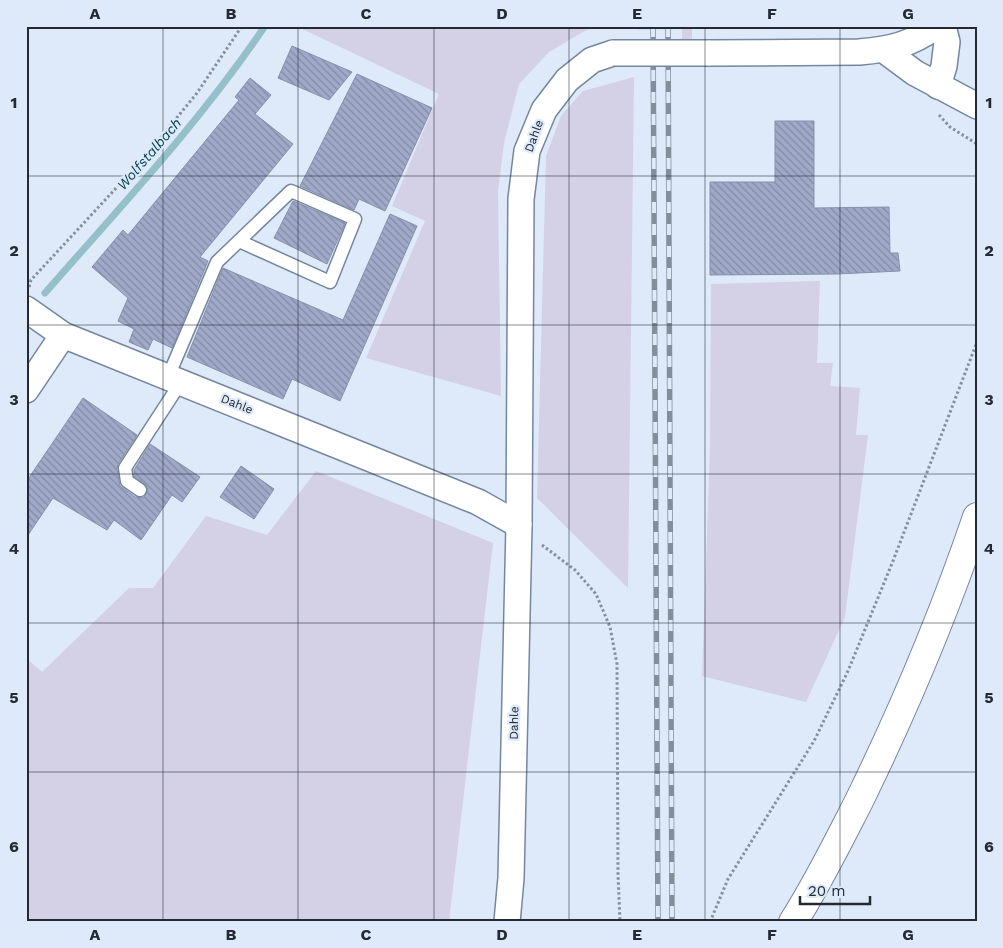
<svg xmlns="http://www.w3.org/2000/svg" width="1003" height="948" font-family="'Work Sans',sans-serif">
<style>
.built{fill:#cce0fa}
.grass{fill:#d4d0e6}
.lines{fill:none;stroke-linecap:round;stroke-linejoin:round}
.stream{stroke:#95bfc9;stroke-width:7}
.building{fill:url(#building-back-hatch);stroke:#898fab}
.lane-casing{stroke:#74879f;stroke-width:15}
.street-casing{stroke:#74879f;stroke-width:28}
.secondary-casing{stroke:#74879f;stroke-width:30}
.path{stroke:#868f9c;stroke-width:3;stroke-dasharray:2.5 2.5;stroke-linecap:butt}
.lane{stroke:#fff;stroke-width:12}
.street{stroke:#fff;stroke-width:25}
.secondary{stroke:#fff;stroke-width:28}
.rail-casing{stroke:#848e9b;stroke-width:5.5}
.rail{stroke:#deeafa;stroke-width:4;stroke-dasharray:11;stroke-linecap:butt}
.street-bridge-casing{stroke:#74879f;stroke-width:28;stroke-linecap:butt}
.street-bridge{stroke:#fff;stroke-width:25}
.grid{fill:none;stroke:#232a34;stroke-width:1;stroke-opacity:0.55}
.labels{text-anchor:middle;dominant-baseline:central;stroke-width:4.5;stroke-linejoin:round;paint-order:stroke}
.street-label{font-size:12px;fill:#232a34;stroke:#deeafa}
.water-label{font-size:14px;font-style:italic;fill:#044551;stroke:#deeafa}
.neatline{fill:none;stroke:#232a34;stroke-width:2}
.grid-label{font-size:16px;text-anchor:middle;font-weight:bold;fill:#232a34}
</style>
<defs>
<pattern id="building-back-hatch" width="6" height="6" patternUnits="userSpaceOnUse" patternTransform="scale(1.25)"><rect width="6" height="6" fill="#a1a9c9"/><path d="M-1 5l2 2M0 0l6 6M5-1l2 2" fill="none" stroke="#838aa4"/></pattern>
</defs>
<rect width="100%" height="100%" fill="#deeafa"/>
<polygon class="built" points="638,26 682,26 682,29 638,30"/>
<g class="grass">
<polygon points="296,26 597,26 583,32 549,52 519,84 504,143 498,191 501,396 366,358 425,221 392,206 439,94"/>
<rect x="682" y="26" width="10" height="14"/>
<polygon points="634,77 628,588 537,498 546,156 561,116 583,91"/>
<polygon points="820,281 817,363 833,363 830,386 860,388 856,435 868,435 845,617 806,702 702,676 710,448 711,284"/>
<polygon points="316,471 493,543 449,922 26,922 26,658 42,672 129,588 153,588 206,516 267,535"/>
</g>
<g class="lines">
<path class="stream" d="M45,293C121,206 200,122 265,26"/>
</g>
<g class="building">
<polygon points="292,46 352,72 329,100 278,78"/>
<polygon points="357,74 432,108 385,211 359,199 354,210 300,186"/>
<polygon points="250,78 271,95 255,114 293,144 200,257 208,261 172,348 153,339 148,350 129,342 134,329 118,321 128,298 92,267 123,230 128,235 239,100 235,97"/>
<polygon points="775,121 814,121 814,208 889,207 890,253 898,253 900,271 837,274 710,275 710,182 775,182"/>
<polygon points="293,201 345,223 327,264 274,238"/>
<polygon points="390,214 417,226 340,401 292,379 283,399 187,357 223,268 343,320"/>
<polygon points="83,398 137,435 118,464 117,469 120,486 135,497 143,498 148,491 145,484 134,476 134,470 150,444 200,477 182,502 172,495 141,540 114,520 107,530 53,498 26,538 26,482"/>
<polygon points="241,466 274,489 254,519 220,497"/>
</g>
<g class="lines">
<g class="lane-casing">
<g id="lane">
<polyline points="168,377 217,262 291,191 355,219 330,282 239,241"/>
<polyline points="140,490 127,481 125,468 181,382"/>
</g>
</g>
<g class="street-casing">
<g id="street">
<polyline points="884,50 915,73 977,106"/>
<path d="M708,53L859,52C893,49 909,45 937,26"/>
<polyline points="938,86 944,66 947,42 943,26"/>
<polyline points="26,309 63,335 478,502 519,525"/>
<polyline points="26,390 63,335"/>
<polyline points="507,922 511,878 519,525 521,199 527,151 544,110 567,80 592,60 613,53"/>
</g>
</g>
<g class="secondary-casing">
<path id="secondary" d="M793,922C818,883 838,842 859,801C904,709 944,614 977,517"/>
</g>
<g class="path">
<polyline points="939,115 950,127 977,144"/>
<polyline points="29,287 31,280 144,158 197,93 242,26"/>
<polyline points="542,545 575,570 596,594 610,627 617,664 618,874 620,922"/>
<polyline points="710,922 728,879 814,741 848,671 893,561 977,342"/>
</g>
<use href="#lane" class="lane"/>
<use href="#street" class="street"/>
<use href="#secondary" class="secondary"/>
<g class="rail-casing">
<g id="rail">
<polyline points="653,26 658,922"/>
<polyline points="668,26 672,922"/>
</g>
</g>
<use href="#rail" class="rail"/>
<g class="street-bridge-casing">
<polyline id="street-bridge" points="613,53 708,53"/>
</g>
<use href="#street-bridge" class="street-bridge"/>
</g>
<path class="grid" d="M163,26V922M298,26V922M434,26V922M569,26V922M705,26V922M840,26V922M26,176H977M26,325H977M26,474H977M26,623H977M26,772H977"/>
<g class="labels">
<g class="street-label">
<text transform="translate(534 136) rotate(-70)">Dahle</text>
<text transform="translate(237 404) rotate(22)">Dahle</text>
<text transform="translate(514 723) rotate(-89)">Dahle</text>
</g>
<g class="water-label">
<text transform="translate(149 154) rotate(-49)">Wolfstalbach</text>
</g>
</g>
<rect width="1003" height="948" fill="none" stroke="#deeafa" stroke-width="55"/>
<path d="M800 896v8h70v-8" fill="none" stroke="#232a34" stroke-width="2.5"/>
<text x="808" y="896" font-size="15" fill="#232a34" stroke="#deeafa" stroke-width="4" paint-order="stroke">20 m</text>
<rect x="28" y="28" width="948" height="892" class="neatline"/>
<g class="grid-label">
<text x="95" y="19">A</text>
<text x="231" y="19">B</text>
<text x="366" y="19">C</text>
<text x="502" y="19">D</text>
<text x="637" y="19">E</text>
<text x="772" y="19">F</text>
<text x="908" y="19">G</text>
<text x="14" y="108">1</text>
<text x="989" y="108">1</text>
<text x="14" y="256">2</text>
<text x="989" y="256">2</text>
<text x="14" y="405">3</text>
<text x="989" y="405">3</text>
<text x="14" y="554">4</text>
<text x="989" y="554">4</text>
<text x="14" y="703">5</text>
<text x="989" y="703">5</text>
<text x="14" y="852">6</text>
<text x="989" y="852">6</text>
<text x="95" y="940">A</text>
<text x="231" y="940">B</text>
<text x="366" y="940">C</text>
<text x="502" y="940">D</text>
<text x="637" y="940">E</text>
<text x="772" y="940">F</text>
<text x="908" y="940">G</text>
</g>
</svg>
